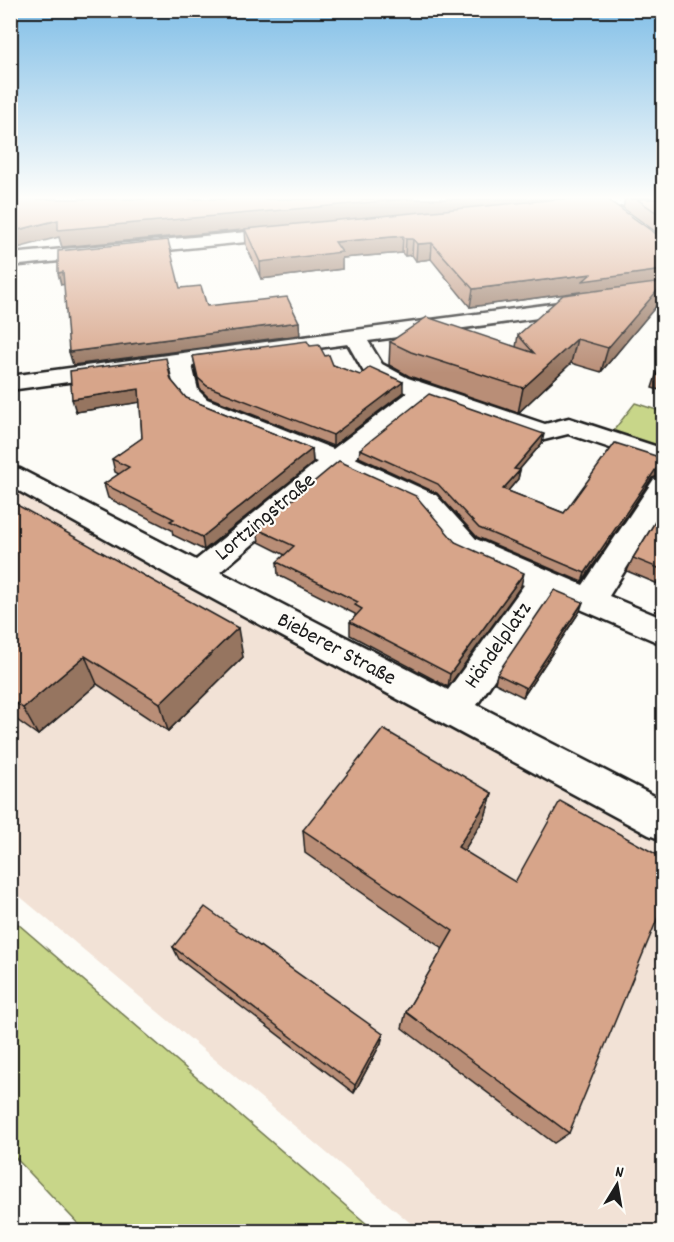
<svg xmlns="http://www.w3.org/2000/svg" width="674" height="1242" font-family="Dekko,sans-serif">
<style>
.built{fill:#f2e2d6}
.green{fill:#c8d689;stroke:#727952;stroke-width:1.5}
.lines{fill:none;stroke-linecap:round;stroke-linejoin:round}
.minor-casing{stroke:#1c1c1c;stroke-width:5}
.minor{fill:#fdfcf7;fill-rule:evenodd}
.wall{fill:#b98e77;stroke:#1c1c1c;stroke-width:1.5}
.shaded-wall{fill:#967461;stroke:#1c1c1c;stroke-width:1.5}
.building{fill:#d7a58a;stroke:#1c1c1c;stroke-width:1.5}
.labels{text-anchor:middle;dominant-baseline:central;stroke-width:4.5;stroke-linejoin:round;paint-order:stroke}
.street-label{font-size:22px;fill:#1c1c1c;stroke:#fdfcf7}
</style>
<rect width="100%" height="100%" fill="#fdfcf7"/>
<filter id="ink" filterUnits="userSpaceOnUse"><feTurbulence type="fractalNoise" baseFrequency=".0167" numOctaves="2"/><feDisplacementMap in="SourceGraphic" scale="12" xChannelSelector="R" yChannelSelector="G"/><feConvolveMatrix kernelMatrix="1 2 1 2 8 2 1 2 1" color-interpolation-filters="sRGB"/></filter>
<g filter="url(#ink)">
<polygon class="built" points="10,488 663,845 663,1231 420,1231 11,889"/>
<g class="green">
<polygon points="635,403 663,412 663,453 610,435"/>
<polygon points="10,918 11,918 375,1231 85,1231 11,1153"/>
</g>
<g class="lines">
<g class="minor-casing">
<g id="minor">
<polygon points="593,199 650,199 642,204 568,211 560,206 568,201"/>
<polygon points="289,228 295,229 298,233 295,237 10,266 10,254"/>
<path d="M664,289V301L368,341L382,364L408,378L545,424L569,418L664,449V466L568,434L544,440L535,437L428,400L355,458L436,495L476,539L583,585L654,479L664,477V508L609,596L664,619V645L550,596L477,705L664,801V841L649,835L185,584L10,486V467L20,469L196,560L317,462L189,409L175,392L170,368L10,390V376ZM348,344L365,374L407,393L333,449L207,399L198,390L192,365ZM339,471L416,507L454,553L524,585L448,690L220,572Z"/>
</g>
</g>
<use href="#minor" class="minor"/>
</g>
<g class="wall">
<polygon points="10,199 662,238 663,239 663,287 658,304 601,372 571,363 518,413 409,376 389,365 390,342 516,347 518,335 580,292 470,307 431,259 416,261 412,255 405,256 402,253 342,258 342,269 261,279 246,245 245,230 62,247 59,237"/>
<polygon points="625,199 663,199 663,237 623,208"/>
<polygon points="310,346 325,356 333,365 403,393 333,446 208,397 200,389 193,356"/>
<polygon points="663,362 663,391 652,388 658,369"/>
<polygon points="171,380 186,398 312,449 313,463 204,550 173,535 172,530 108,498 104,484 119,474 115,472 112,459 142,438 140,402 76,412"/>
<polygon points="542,443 519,470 520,470 518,479 508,491 564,513 662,458 659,466 662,467 659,476 652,478 582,582 477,537 437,493 359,457 360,449"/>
<polygon points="10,501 243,657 168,731 97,684 38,735 10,715"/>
<polygon points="663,509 663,586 627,571 633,558"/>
<polygon points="257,529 455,542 521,586 448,687 350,635 350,622 355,617 355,614 278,575 277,562 285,555 259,542"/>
<polygon points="663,595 663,616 655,613"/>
<polygon points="580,611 523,697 495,683 497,674"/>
<polygon points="492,793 485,817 464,850 569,1133 554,1143 402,1028 406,1012 443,949 305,853 303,830"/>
<polygon points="173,947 383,1034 381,1043 354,1093 179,959"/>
</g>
<g class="shaded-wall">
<polygon points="408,199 573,199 62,247 59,237 10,250 10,232 58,220"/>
<polygon points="403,236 402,253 342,258 342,269 261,279 260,262 335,242"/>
<polygon points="406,239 413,239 412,255 405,256"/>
<polygon points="432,243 431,259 416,261 417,244"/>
<polygon points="663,270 663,287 658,304 601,372 608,348 579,298 580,292 470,307 473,289 591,274"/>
<polygon points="63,272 67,284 61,285 58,273"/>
<polygon points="299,322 300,335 73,365 69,352"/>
<polygon points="577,339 571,363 518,413 523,388"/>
<polygon points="403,382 403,393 333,446 333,435"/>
<polygon points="139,389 142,402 76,412 72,399"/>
<polygon points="544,434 542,443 513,477 514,469"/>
<polygon points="312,449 313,463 204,550 202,537"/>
<polygon points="662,458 659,467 662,467 659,476 652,478 582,582 585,573"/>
<polygon points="520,470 518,479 502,498 503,489"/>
<polygon points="524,573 521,586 448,687 450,674"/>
<polygon points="583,602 580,611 523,697 526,688"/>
<polygon points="238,628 243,657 168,731 160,703"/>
<polygon points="85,656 97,684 38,735 23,708"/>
<polygon points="492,793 485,817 452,870 458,847"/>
<polygon points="383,1034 381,1043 354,1093 355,1085"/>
</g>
<g class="building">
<polygon points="10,199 408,199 58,230 58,220 10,232"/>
<polygon points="559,199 607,199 663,239 663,270 583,281 591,274 473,289 432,243 417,244 413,239 406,239 403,236 335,242 342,252 260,262 245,229"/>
<polygon points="637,199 663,199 663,217"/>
<polygon points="168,240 180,288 201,286 207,306 287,297 299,322 69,352 63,272 58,273 58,251"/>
<polygon points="663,282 663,284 608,348 577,339 523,388 411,352 390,342 427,317 534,353 518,335 563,295"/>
<polygon points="307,341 310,346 319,345 325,356 329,355 333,365 360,375 370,367 403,382 333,435 207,386 198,378 193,356"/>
<polygon points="166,358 171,380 186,398 312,449 202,537 170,521 174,519 104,484 129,467 112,459 142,438 139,389 72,399 70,371"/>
<polygon points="663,362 663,370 658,369"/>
<polygon points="429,394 544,434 514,469 520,470 503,489 564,513 615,443 662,458 657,465 662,467 656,469 585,573 479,528 438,484 360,449"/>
<polygon points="339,461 416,496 455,542 524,573 450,674 350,622 362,609 355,605 358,602 277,562 294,546 257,529"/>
<polygon points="10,501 238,628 160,703 85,656 23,708 10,699"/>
<polygon points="663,509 663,570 633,558"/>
<polygon points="554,590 583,602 526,688 497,674"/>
<polygon points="383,729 492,793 458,847 515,882 560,801 663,858 663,905 569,1133 406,1012 453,931 303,830"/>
<polygon points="205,907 383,1034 355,1085 173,947"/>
</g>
</g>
<linearGradient id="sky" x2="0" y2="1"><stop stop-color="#80bee7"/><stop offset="0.53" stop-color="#fefefb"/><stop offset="1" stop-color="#fefefb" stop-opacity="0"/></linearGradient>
<rect width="674" height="373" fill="url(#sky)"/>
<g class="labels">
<g class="street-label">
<text transform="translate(266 518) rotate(-40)">Lortzingstraße</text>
<text transform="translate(499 646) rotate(-55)">Händelplatz</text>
<text transform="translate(336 650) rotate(28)">Bieberer Straße</text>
</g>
</g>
<rect width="674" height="1242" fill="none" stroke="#fdfcf7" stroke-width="36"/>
<rect x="18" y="18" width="638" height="1206" fill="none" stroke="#1c1c1c" stroke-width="2" filter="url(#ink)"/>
<g transform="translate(617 1185) rotate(11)" stroke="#fdfcf7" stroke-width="4.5" paint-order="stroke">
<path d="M0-4.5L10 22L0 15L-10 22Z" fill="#1c1c1c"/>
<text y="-9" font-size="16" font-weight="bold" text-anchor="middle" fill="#1c1c1c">N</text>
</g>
</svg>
